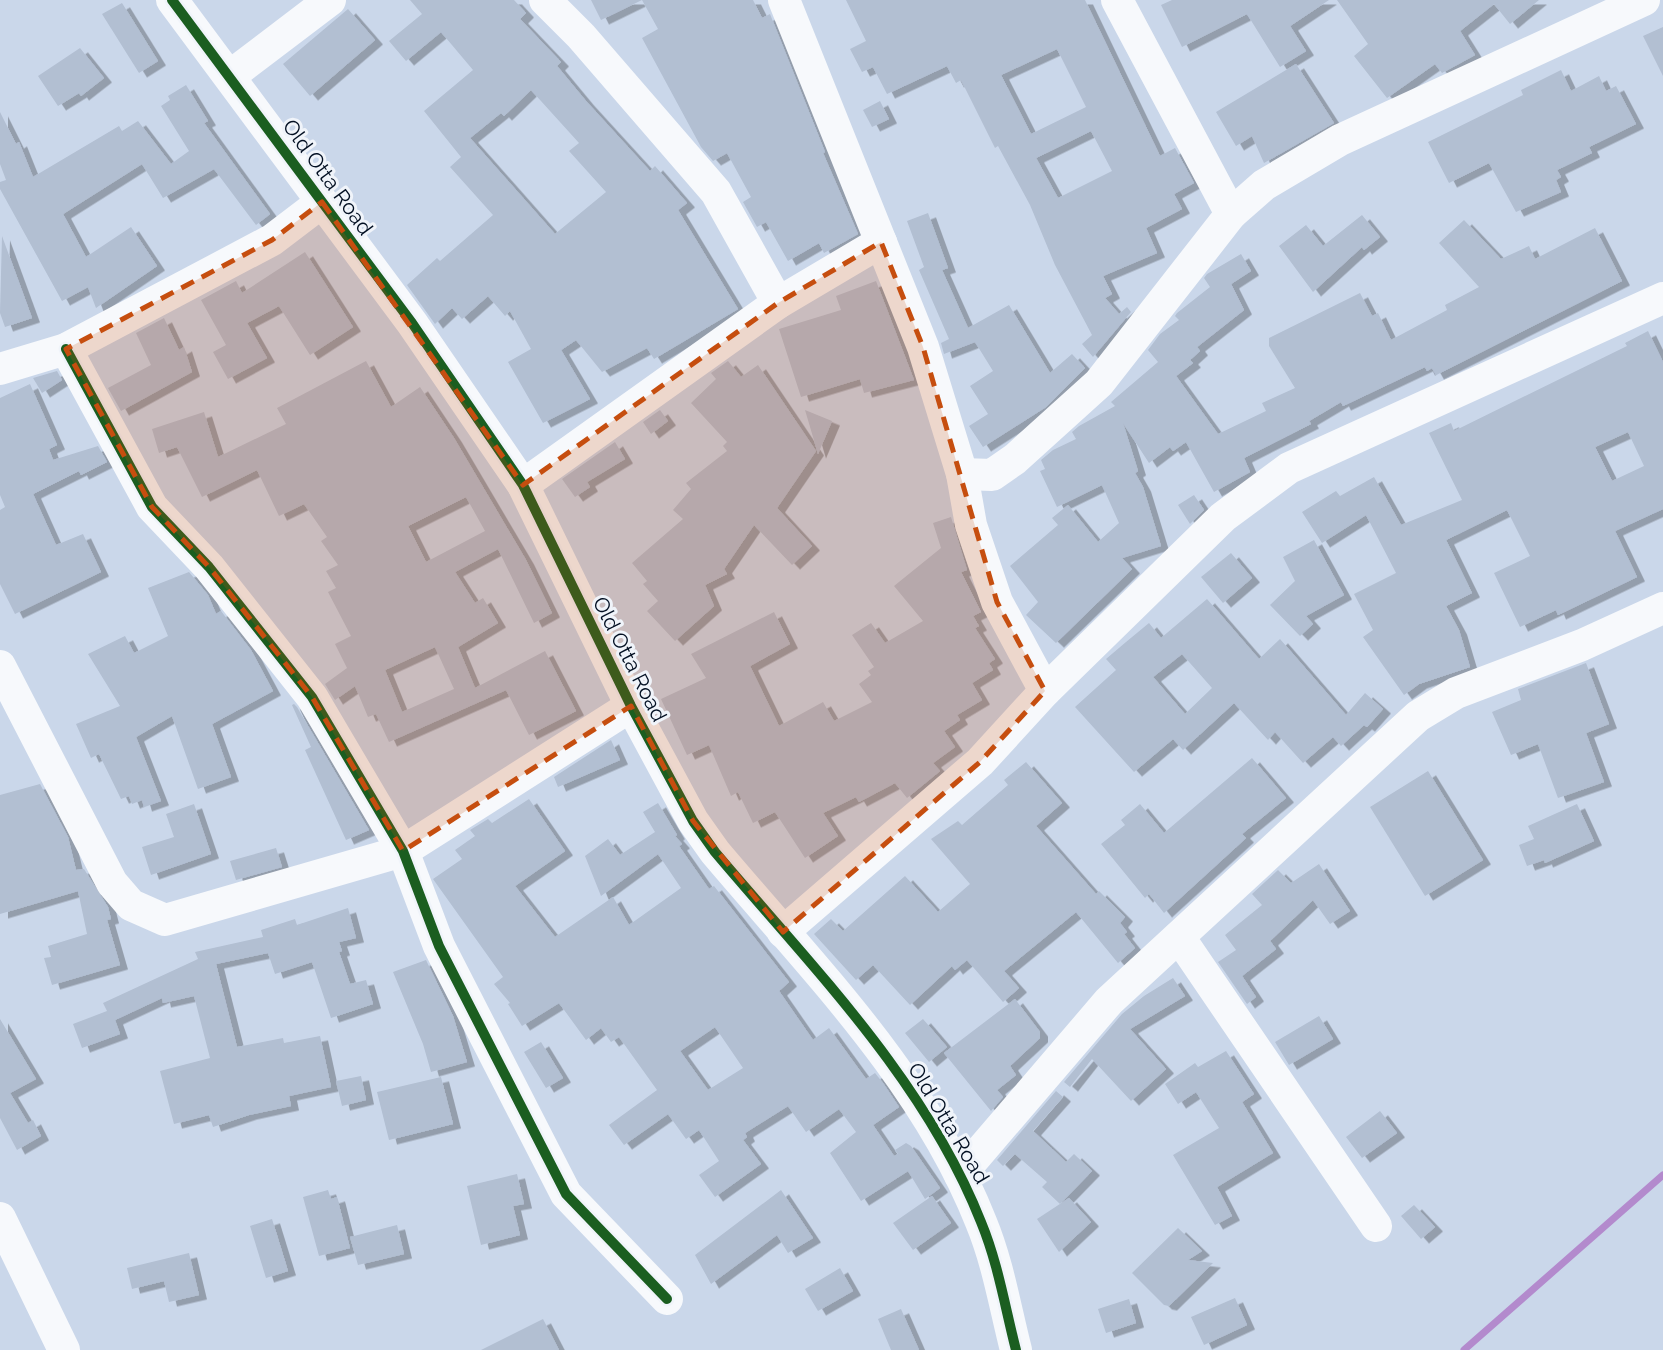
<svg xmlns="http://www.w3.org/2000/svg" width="1663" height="1350" font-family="Raleway,sans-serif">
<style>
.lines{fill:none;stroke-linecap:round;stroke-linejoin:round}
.stream{stroke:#b38acd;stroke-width:7}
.building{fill:#b2bfd2;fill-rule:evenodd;filter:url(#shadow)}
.minor{stroke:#f7f9fc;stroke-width:32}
.cycleway-casing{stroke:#f0f4fa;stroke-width:15}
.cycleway{stroke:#1b5e20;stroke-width:10}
.marked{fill:#c64e0f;fill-opacity:0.2;stroke:#c64e0f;stroke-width:5;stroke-dasharray:14 9;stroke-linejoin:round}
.labels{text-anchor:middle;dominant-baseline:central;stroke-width:6;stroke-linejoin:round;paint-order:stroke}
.street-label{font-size:21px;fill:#020f22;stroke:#f0f4fa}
</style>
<defs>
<filter id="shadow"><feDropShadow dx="8" dy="4.5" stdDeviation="0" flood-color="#0004"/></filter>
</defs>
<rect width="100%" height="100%" fill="#cad7ea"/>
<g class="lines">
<polyline class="stream" points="1464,1350 1663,1175"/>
</g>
<g class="building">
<path d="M410,0H514L526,13L520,19L561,62L557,66L586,101L650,171L655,166L687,203L678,210L738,309L654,359L647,348L602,372L576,340L561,350L590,399L543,423L508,362L531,349L510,311L505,316L488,296L462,319L452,308L435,324L407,285L437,258L440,261L493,215L450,167L461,157L424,111L473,70L441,32L406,61L389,41L422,14ZM531,90L579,143L569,151L606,192L555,234L470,138L501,113L504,116Z"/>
<polygon points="591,0 642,0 601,20"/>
<polygon points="642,0 753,0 762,18 770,14 825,152 823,153 858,234 824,253 819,243 788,261 766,222 757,227 743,202 751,197 727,153 713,161 701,147 642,38 658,29"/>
<path d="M846,0H1085L1160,156L1175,148L1194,183L1174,194L1182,209L1146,228L1157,253L1103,276L1112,294L1105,298L1119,314L1127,307L1131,312L1093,357L1082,344L1092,335L1055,265L1030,205L998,146L995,148L961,80L956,83L947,66L887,94L873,67L862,72L850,49L866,41ZM1057,49L1086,107L1031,134L1001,75ZM1091,131L1112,171L1058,198L1036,158Z"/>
<polygon points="1172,0 1329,0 1290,26 1306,51 1280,67 1247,14 1182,47 1161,5"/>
<polygon points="1337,0 1539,0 1510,24 1494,4 1460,31 1475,55 1442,73 1435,64 1387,98 1354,56 1368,44"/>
<polygon points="122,3 158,61 139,73 102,14"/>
<polygon points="348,9 375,40 310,96 283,64"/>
<polygon points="1663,27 1663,76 1643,36"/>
<polygon points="80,48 104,78 81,96 79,93 58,106 38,76"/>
<polygon points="1296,64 1334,123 1264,163 1252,136 1236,146 1216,112"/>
<polygon points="1561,70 1571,91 1599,76 1606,91 1616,86 1636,124 1589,147 1592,153 1557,170 1561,177 1556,180 1561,192 1516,212 1489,163 1449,183 1428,142 1523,95 1521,90"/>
<polygon points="186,85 208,121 204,123 270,214 256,225 214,169 163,198 142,164 63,214 86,257 131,227 157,266 96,308 88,287 62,301 0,189 0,182 6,180 0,164 0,112 16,144 19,142 33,177 119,126 122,131 138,121 171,164 189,151 161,106 170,100 168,96"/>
<polygon points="880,101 889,119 872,127 863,110"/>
<polygon points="928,213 948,268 942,270 968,328 1009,305 1050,373 1072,354 1085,368 1046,407 983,447 969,426 988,414 970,386 993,371 975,342 944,354 941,343 949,339 919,270 924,267 907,221"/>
<polygon points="1362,215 1380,237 1364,250 1362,247 1313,292 1279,246 1306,225 1323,246"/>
<polygon points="1464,220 1501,259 1529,246 1535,259 1595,228 1622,281 1436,375 1432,368 1427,371 1425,367 1343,406 1341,402 1309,421 1311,424 1244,458 1250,472 1214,492 1186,442 1173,451 1170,447 1149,463 1123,423 1138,471 1135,473 1143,487 1161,546 1122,558 1132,569 1056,643 1026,615 1038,602 1010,566 1058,525 1052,518 1068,505 1098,542 1119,523 1102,485 1057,507 1040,471 1045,469 1041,460 1053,450 1076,439 1072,432 1079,426 1115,406 1111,402 1158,362 1148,350 1160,334 1179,320 1175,316 1177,313 1210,287 1204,278 1207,274 1241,254 1251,271 1231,284 1244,310 1197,347 1200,351 1190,360 1193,363 1176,376 1218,434 1266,411 1262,403 1295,388 1269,346 1269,338 1360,293 1372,316 1378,313 1391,340 1447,310 1445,305 1479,287 1439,243"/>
<polygon points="2,236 32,318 5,327 0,313"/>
<polygon points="305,252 353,327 310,355 279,306 247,323 267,358 228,379 213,352 226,345 201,300 236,281 242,293"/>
<polygon points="876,281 914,380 864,393 860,379 801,397 779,329 841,310 836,296"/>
<polygon points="164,318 179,350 184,347 192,372 121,411 108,388 151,365 136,333"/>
<path d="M1648,331L1663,362V509L1615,531L1637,577L1558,615L1556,610L1520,627L1494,573L1530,556L1507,510L1446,540L1472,593L1446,606L1459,630L1470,667L1419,684L1404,695L1363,637L1373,630L1354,594L1396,573L1366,515L1322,543L1302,512L1336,491L1340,496L1374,477L1401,525L1462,500L1429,433L1451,423L1454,431L1627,346L1625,343ZM1628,432L1644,466L1612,481L1595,447Z"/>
<path d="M366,361L391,407L420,387L454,438L526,560L552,613L534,623L498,549L455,572L475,603L483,598L498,623L458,647L475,688L545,651L576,711L529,735L506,690L389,742L376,714L368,717L355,686L335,700L325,684L347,668L335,644L351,636L328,592L336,588L326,571L338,565L321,541L327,537L304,504L279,516L257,470L202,497L177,447L159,453L152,429L204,412L218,457L286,424L277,408ZM466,497L485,531L426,562L408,526ZM435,647L454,689L402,712L385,670Z"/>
<polygon points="728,361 741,377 758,365 816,451 777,508 812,546 792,565 754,525 724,569 727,574 705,585 714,606 675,641 647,611 658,601 643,584 647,581 632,563 683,519 673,510 691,489 686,483 727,451 723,446 727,442 691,403 716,379 711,373"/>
<polygon points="57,371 62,380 42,393 33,378"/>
<polygon points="30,384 57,445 49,449 53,460 98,446 107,462 81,475 79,471 33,494 56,545 83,534 101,572 15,614 0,584 0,510 5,507 0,495 0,398"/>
<polygon points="660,410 668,421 651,434 643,422"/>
<polygon points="805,410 832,421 818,454"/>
<polygon points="615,442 625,459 587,482 590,487 575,497 562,479"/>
<polygon points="1194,495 1204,510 1190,524 1178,505"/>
<polygon points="951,517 967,570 961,572 981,612 973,616 979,626 975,628 995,659 989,663 993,670 972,683 982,700 957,715 960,720 944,731 955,747 933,763 940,771 907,798 895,783 859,802 856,797 823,813 838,836 805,858 775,812 753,823 738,792 731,796 709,745 687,755 661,699 706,678 691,654 774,612 790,644 750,666 779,726 823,702 834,721 872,702 859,684 871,675 868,671 874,667 852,635 871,623 885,643 923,621 894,586 941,548 933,523"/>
<polygon points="1314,540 1344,595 1306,616 1313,624 1300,636 1270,605 1295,581 1283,557"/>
<polygon points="1231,553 1252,578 1223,603 1201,577"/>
<polygon points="189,572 208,595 216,614 221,611 251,650 273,691 212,724 231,777 198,789 172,716 136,737 161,801 144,807 142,800 132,804 129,796 121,799 99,754 91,758 76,724 120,706 88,654 125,636 134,653 168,636 148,588"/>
<path d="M1207,599L1259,659L1280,639L1346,715L1365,693L1383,709L1367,727L1364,725L1341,746L1333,737L1303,763L1275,732L1268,740L1234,703L1183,750L1173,739L1134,772L1075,707L1116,670L1106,659L1126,642L1149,623L1161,638ZM1182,654L1212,688L1185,714L1153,677Z"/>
<polygon points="1586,663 1609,724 1586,733 1604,782 1558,798 1538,744 1511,755 1492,712 1521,700 1518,689"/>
<polygon points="294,704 297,707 369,830 346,840 305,750 311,747 292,705"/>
<polygon points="611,740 620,760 558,787 554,777"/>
<polygon points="1252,758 1286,798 1242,834 1246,838 1164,913 1149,894 1145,898 1101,844 1125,825 1121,820 1140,804 1164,833"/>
<polygon points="1026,762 1062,803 1036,826 1096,894 1099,891 1125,917 1120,923 1127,932 1124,934 1135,948 1118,963 1076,912 1004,971 1019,988 1003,1002 967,960 955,970 952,966 910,1005 873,965 856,980 814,934 831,919 843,931 905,876 938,912 970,884 931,839 958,821 962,825 1008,785 1004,780"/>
<polygon points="1428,771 1483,860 1425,896 1370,807"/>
<polygon points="40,784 68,837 76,870 84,869 108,907 111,919 107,920 120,965 52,985 44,958 51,957 48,946 87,934 78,891 0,914 0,795"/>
<path d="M529,799L565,851L515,886L555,937L613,897L629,925L681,888L658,854L601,896L585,856L608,839L620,855L655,832L643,812L658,803L677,835L675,836L682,844L679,846L709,889L714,886L789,982L779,991L813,1040L829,1028L866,1079L875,1073L883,1083L899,1107L873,1125L894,1156L898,1154L895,1150L906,1143L911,1146L940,1188L925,1199L908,1171L861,1201L830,1153L856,1132L839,1109L806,1132L788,1106L745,1133L747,1137L743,1140L761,1164L715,1197L699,1175L719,1161L699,1130L686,1139L668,1114L624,1145L609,1125L657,1090L619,1037L611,1042L601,1028L586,1040L559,1003L522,1026L508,1004L510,1003L494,984L503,977L433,879L462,859L455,850L475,836L470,830L488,819L492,823ZM715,1027L743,1068L708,1090L680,1051Z"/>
<polygon points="194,804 211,854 151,875 142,847 174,837 166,814"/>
<polygon points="1577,804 1594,841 1545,863 1544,860 1527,866 1519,845 1534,839 1528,826"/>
<polygon points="276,848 282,867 236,880 230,861"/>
<polygon points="1319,864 1350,911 1330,924 1313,900 1270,941 1276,949 1242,976 1256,997 1247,1004 1218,962 1236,950 1225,935 1262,905 1252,894 1278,870 1291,883"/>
<polygon points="348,908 356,938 339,942 342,951 339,952 350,984 366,980 373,1004 331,1018 312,962 275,974 268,953 216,964 237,1047 283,1038 284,1043 320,1036 331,1087 289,1096 291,1106 249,1115 213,1127 209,1115 174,1124 160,1071 210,1058 194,996 163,1003 162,998 115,1020 120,1034 82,1048 73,1024 107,1011 103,1003 198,959 195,952 263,937 261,930 295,919 297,925"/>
<polygon points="426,960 453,1016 467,1062 431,1072 423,1044 393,972"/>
<polygon points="1173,978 1185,996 1130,1029 1166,1069 1131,1101 1092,1059 1070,1087 1064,1082 1122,1014 1144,996"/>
<polygon points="1015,999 1040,1032 1040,1038 1010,1066 1016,1075 997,1090 1003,1097 991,1111 944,1053"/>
<polygon points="1319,1016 1333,1039 1289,1065 1275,1042"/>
<polygon points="0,1019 36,1079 10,1093 28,1123 33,1120 41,1136 17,1150 0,1118"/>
<polygon points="923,1019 947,1047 929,1062 905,1033"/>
<polygon points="541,1042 563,1078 546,1088 524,1052"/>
<polygon points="1226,1051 1254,1094 1242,1102 1273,1153 1217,1187 1232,1216 1215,1225 1173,1155 1219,1128 1196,1092 1178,1104 1165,1084 1195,1063 1198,1067"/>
<polygon points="361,1076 366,1100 342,1106 336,1081"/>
<polygon points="441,1077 453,1124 389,1140 377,1092"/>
<polygon points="1056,1091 1063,1097 1033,1131 1066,1162 1074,1154 1092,1171 1060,1204 1042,1187 1047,1182 1015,1154 1003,1166 997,1160"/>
<polygon points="1380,1111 1397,1133 1362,1158 1346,1137"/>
<polygon points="517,1174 524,1204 513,1206 520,1235 481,1245 467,1186"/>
<polygon points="328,1190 331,1199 337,1197 350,1248 319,1256 303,1197"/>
<polygon points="781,1190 813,1238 788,1253 777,1235 711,1284 695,1255"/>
<polygon points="932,1196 951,1223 913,1250 893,1223"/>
<polygon points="1069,1198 1091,1222 1059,1252 1037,1219"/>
<polygon points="1414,1205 1435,1227 1421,1239 1401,1216"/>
<polygon points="272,1219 288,1271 266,1278 250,1226"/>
<polygon points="397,1225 404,1254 358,1265 350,1237"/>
<polygon points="1178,1228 1202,1251 1188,1260 1213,1263 1169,1306 1164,1305 1132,1273"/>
<polygon points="189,1253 199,1295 169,1302 164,1281 132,1289 127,1268"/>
<polygon points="840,1268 853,1291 818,1311 805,1289"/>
<polygon points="1235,1298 1247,1325 1204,1345 1191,1317"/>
<polygon points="1129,1299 1136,1323 1106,1333 1098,1309"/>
<polygon points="901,1309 919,1350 891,1350 878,1319"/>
<polygon points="543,1319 559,1350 481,1350"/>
</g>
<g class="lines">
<g class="minor">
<path d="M172,0L412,323L523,485L631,706L693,821L715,852C812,967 925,1080 981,1222C998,1263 1005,1307 1016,1350"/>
<polyline points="545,0 581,36 716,192 778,303"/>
<polyline points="784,0 923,347 962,474 971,525 997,602 1045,691"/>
<polyline points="1117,0 1231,214"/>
<polyline points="230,76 330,0"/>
<polyline points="66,349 152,507 209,567 312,697 403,851 439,946 566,1194 667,1299"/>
<polyline points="0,369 66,349 272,240 322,202"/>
<polyline points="962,474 992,475 1015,459 1099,383 1231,214 1264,185 1340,140 1644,0"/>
<polyline points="523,485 778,303 881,242"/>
<polyline points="0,666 112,883 131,905 165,920 403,851 631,706"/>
<polyline points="783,932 980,762 1045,691 1223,517 1289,468 1663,298"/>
<polyline points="1179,937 1376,1226"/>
<polyline points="960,1175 1109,1001 1418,716 1456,693 1582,645 1663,608"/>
<polyline points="0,1218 64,1350"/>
</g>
<g class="cycleway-casing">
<g id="cycleway">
<path d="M172,0L412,323L523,485L631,706L693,821L715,852C812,967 925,1080 981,1222C998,1263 1005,1307 1016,1350"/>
<polyline points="66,349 152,507 209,567 312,697 403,851 439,946 566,1194 667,1299"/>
</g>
</g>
<use href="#cycleway" class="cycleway"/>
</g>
<path class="marked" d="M322,202L523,485L778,303L881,242L923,347L997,602L1045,691L980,762L783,932L693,821L631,706L403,851L312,697L209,567L152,507L66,349L272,240Z"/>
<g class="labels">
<g class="street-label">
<text transform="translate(328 177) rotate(54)">Old Otta Road</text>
<text transform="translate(630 659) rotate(63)">Old Otta Road</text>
<text transform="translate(949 1123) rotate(59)">Old Otta Road</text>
</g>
</g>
</svg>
